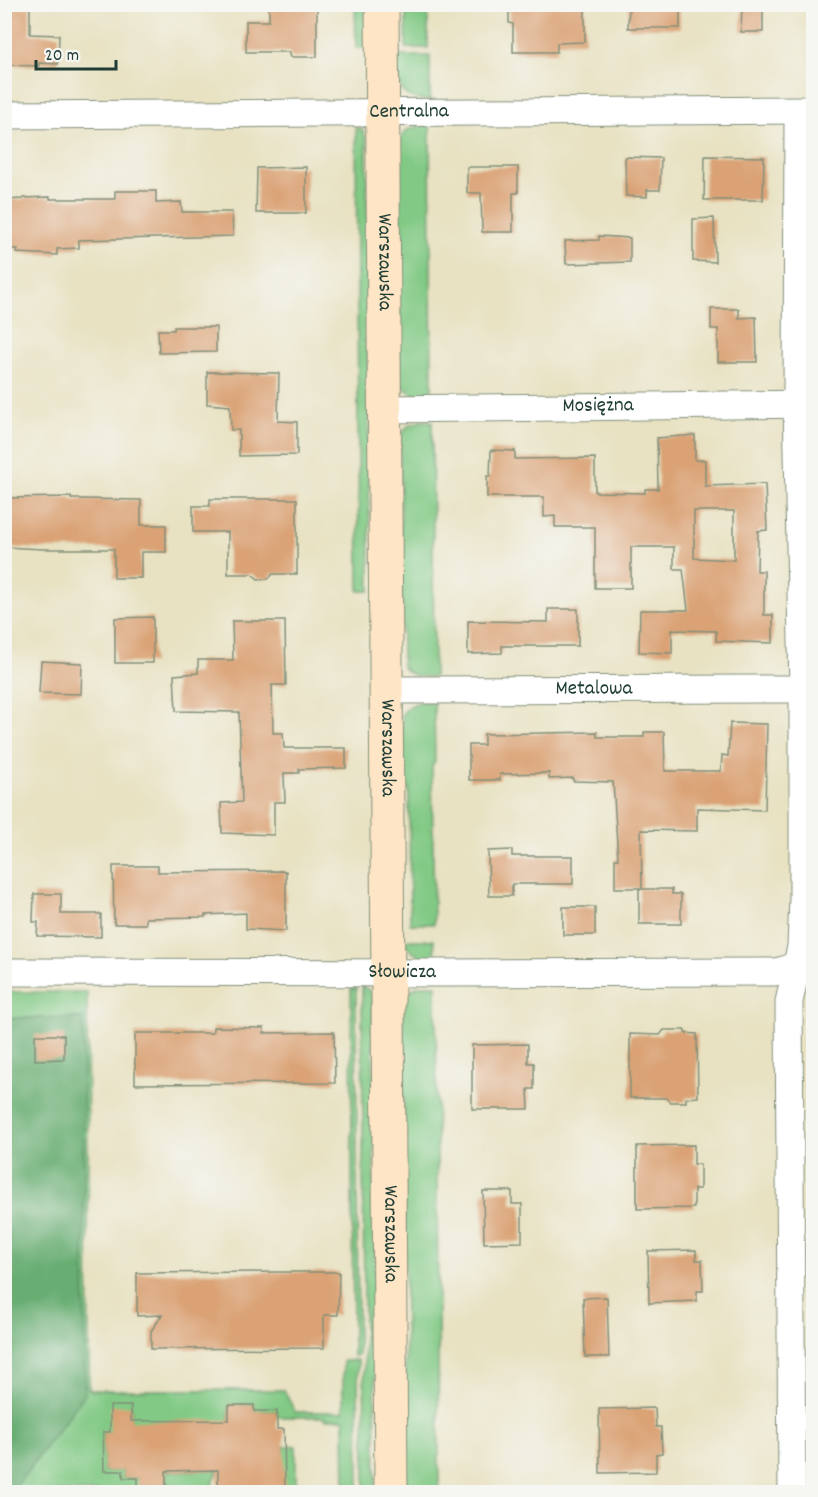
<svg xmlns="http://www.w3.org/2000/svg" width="818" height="1497" font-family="Dekko,sans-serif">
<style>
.green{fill:#81c984;stroke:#50835c;stroke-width:1.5}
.forest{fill:#68ad72;stroke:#447553;stroke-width:1.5}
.building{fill:#daa274;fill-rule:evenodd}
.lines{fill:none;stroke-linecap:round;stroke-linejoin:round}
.street-casing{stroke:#84907b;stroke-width:29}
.secondary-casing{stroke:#84907b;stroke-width:35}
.street{stroke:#fff;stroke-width:27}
.secondary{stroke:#fde5c5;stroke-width:33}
.labels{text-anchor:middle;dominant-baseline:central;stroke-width:6;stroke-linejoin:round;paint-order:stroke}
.street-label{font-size:21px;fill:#1f3d34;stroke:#f6f6f2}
</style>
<rect width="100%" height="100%" fill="#f6f6f2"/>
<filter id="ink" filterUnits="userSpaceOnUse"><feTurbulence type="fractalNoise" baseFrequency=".0167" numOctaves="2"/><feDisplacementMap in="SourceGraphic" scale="12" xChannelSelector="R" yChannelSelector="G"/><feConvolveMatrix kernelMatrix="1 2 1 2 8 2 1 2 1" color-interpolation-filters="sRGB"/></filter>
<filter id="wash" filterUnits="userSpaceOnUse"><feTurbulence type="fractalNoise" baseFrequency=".008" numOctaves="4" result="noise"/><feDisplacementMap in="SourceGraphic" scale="24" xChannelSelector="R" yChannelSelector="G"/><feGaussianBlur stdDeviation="1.35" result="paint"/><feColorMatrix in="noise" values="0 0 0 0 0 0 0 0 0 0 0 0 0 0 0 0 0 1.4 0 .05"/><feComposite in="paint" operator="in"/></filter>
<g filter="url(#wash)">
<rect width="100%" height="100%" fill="#e8e2c2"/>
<g class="green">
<polygon points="355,5 367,5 367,48 356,48"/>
<rect x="406" y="5" width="22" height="43"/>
<path d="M396,56H430V100C395,100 399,85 396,56Z"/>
<polygon points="356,126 363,131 367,141 370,591 359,591"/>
<path d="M419,126H430L432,397C418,396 407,395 399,381L398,144C402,133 407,128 419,126Z"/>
<path d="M421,421H432L434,677C421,677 410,677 402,666L400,436L408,426Z"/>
<path d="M420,702H434L435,762L432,765L434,924H410L409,789H401L402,714C407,707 412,704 420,702Z"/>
<path d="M403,940H434L435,961C421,958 410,954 403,940Z"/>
<path d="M423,985H436L439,1492H406L403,1003C406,993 412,987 423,985Z"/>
<polygon points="362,986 369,990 373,999 376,1492 365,1492"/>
<polygon points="351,988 356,988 358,1355 353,1356"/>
<polygon points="5,992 87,992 89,1390 284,1390 295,1412 343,1412 343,1361 358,1360 359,1492 345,1492 344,1419 324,1419 324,1417 277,1417 277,1411 254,1411 254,1405 229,1405 229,1449 131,1421 131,1406 110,1432 103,1433 104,1471 123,1471 123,1478 138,1478 141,1492 5,1492"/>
<path d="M284,1446H296V1492H278C277,1477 284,1462 284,1446Z"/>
<polygon points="218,1470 210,1492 162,1492 157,1488 166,1487 166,1471"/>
</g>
<polygon class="forest" points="4,1018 83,1018 85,1394 12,1492 4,1492"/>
<g id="blocks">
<g class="building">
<polygon points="269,4 317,4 317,57 290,57 290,52 246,52 246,21 269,21"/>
<polygon points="509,4 585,4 585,42 557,43 557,52 513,52 513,24 509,23"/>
<polygon points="629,4 680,4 680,28 628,28"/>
<polygon points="742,4 763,4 763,32 741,32"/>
<polygon points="6,7 30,7 30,34 59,35 58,64 39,63 39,66 5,65"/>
<polygon points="705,156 764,157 763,200 704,200"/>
<polygon points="625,157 661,158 660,190 647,190 647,197 626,196"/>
<polygon points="306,167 306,213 256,213 257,168"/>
<polygon points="467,167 518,167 518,193 513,193 513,232 482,232 481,193 467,193"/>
<polygon points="115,191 156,191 156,203 181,202 182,212 232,212 233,236 79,240 79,248 57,249 57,255 17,253 18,249 4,249 4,200 23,199 23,198 50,197 50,199 115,199"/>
<polygon points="714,218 715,262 693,261 693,219"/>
<polygon points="599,236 630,238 630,262 566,264 565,241 599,240"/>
<polygon points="711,309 739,309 739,318 756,317 757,362 718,362 718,329 711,329"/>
<polygon points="174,327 216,327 216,352 159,353 158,330 174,330"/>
<polygon points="207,372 279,373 278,421 297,422 297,455 239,456 239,430 231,430 230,406 207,404"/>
<path d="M695,435V460H705V486L765,484L767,530L758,531L757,571H764V615H773V643L716,641V631L672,630V653L639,652L640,610H688L683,569H674V547H631V588H595V527H555V516L544,517V497H487V476H490L491,450L515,451V459L595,458V492L645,493V489H658L657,438ZM694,511H734V560L694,558Z"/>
<polygon points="71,497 71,499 83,499 141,500 141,525 166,525 166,552 141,552 141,578 114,578 114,549 43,549 4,547 4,498"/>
<polygon points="210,499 297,499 297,574 273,574 268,579 258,579 252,574 228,574 228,532 193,532 193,506 210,506"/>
<polygon points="548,609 578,609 578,646 502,646 502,653 468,654 468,621 548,622"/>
<polygon points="153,617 153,663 115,663 115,618"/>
<polygon points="232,621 285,621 286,685 272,685 273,733 283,733 284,748 346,748 346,768 299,769 299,773 284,773 285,802 274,802 274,835 222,833 221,803 242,802 239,712 176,711 174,675 198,673 198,660 233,660"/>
<polygon points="41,661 82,663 81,694 39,693"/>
<polygon points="730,723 767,724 765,810 697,808 697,831 641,830 642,888 615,888 615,859 618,859 613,782 573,781 573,778 549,779 549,773 500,774 500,780 469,780 469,745 484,745 484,734 597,732 597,737 644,737 644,732 664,732 665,771 721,771 722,755 728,756"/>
<polygon points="512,850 512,856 573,856 573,884 512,884 512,896 489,896 488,851"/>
<polygon points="113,866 158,866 158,872 286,871 286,931 246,929 246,913 205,915 205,917 146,918 146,924 114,924"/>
<polygon points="639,889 672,889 672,894 681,894 681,924 639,924"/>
<polygon points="34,894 61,894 61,914 101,914 101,937 37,936 38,922 33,922"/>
<rect x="563" y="907" width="32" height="28"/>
<polygon points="213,1027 264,1028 264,1033 334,1032 335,1083 135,1084 135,1033 213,1033"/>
<polygon points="664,1030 685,1030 685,1033 697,1034 698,1097 686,1098 686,1102 670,1102 666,1098 630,1098 630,1034 660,1035"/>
<polygon points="35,1035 64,1035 64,1059 35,1060"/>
<polygon points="528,1044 528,1063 534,1063 534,1089 528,1089 529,1109 472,1109 472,1045"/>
<polygon points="694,1145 694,1164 700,1164 700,1189 694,1189 694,1208 637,1209 637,1146"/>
<polygon points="483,1191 512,1191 512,1204 522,1204 522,1242 484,1243"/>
<polygon points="696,1250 696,1260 702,1260 703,1291 697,1291 697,1301 649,1303 648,1251"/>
<polygon points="279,1272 339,1272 338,1315 324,1315 324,1348 151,1349 151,1331 162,1315 137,1316 137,1273"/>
<polygon points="607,1297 609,1357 585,1357 583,1298"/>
<polygon points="229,1405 254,1405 254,1411 277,1411 277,1429 284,1429 285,1486 278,1487 278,1492 218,1492 218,1470 166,1471 166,1488 138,1488 138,1478 123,1478 123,1471 104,1471 103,1432 110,1432 110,1406 131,1406 131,1421 229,1420"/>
<polygon points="655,1408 656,1427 661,1427 662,1453 656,1454 656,1472 600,1473 599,1409"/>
</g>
</g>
</g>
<g filter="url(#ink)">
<use href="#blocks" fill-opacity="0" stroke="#84907b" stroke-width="1.5"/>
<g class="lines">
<g class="street-casing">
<g id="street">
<path id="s1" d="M4,115L814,110"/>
<path id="s2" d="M384,409L814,404"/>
<path id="s3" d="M386,690L803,689"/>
<path id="s4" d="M4,972L446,973L775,972C788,970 797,966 808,957"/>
<polyline points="792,1492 789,1002 801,946 803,899 803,689 797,404 798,111"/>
</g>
</g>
<g class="secondary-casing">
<g id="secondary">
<path id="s5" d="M382,4L391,1492"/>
</g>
</g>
<use href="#street" class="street"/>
<use href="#secondary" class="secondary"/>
</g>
</g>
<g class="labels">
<g class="street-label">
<text stroke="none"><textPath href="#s1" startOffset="405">Centralna</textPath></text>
<text stroke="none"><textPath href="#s5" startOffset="258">Warszawska</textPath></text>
<text stroke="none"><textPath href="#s2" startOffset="214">Mosiężna</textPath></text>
<text stroke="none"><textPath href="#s3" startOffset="208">Metalowa</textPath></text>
<text stroke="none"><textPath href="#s5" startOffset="744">Warszawska</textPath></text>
<text stroke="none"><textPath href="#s4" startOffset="398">Słowicza</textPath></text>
<text stroke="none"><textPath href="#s5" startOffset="1230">Warszawska</textPath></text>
</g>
</g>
<rect width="818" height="1497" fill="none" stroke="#f6f6f2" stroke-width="24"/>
<path d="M36 60v9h80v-9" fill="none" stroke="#1f3d34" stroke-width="3"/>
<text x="45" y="60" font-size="18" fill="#1f3d34" stroke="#f6f6f2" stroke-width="4.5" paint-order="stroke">20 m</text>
</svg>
